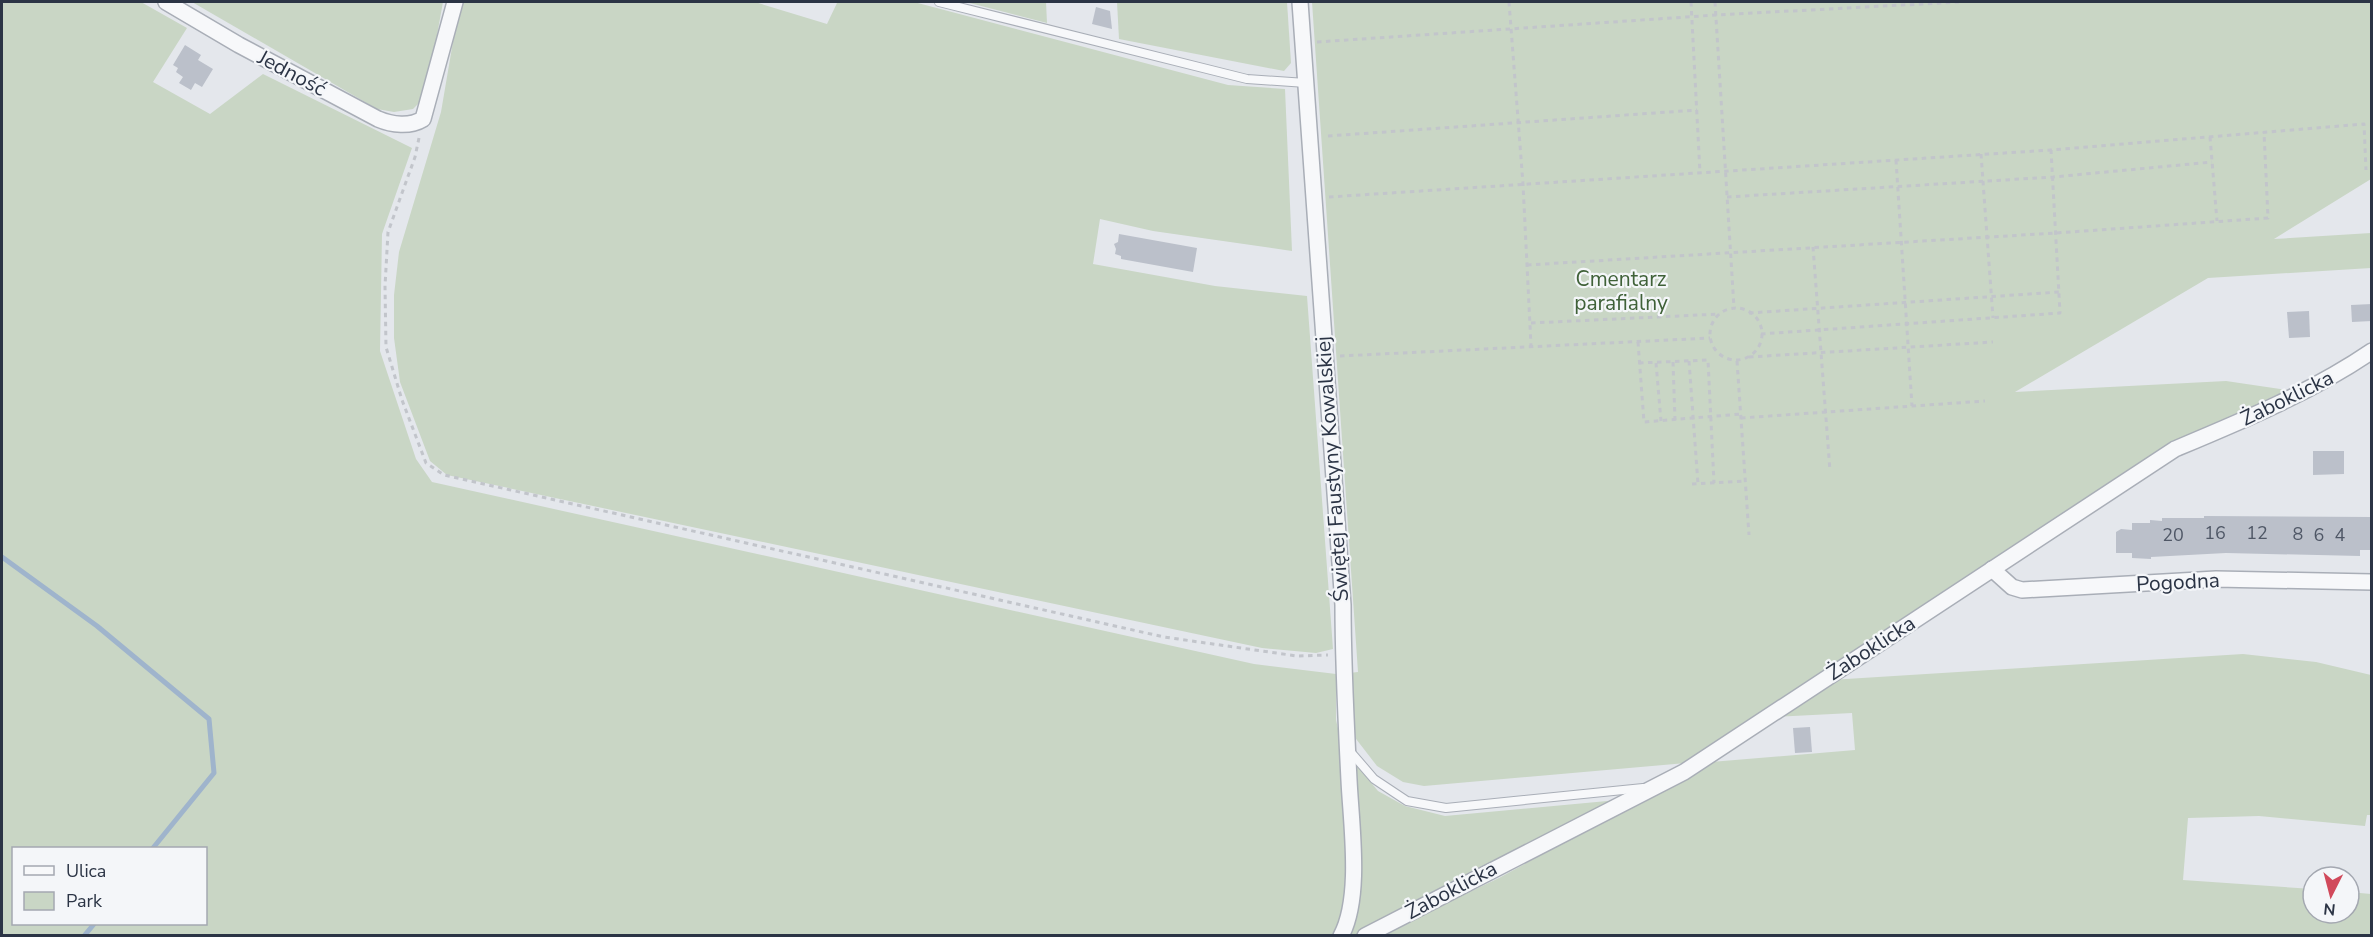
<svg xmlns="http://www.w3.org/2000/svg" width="2373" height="937" font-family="'Nunito Sans',sans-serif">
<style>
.green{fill:#c9d6c5;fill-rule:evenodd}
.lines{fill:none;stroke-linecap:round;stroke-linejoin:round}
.stream{stroke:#9fb4cc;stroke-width:5}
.building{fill:#bbc0ca}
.service-casing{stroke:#a9aeb7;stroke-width:10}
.minor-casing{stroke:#a9aeb7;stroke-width:18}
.path{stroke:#c2c5cb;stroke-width:3;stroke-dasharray:4.5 4.5;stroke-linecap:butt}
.service{stroke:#f7f8fa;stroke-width:8}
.minor{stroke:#f7f8fa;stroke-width:15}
.labels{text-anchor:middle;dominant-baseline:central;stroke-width:4.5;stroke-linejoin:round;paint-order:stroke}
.number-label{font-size:18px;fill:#4f5766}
.street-label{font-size:21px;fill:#2b3445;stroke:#f4f6f9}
.park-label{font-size:21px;fill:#3f6138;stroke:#f4f6f9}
</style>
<rect width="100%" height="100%" fill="#e4e7ec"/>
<g class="green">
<path d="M2,2H141L187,28L153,82L210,114L263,74L412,148L382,234L380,351L416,459L432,482L1254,664L1336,674V720L1344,755L1350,874L1346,908L1335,935L2,936ZM14,848H206V924H14Z"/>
<polygon points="192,2 443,2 426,96 413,109 394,112 377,109"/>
<polygon points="463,2 755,2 827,24 837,3 833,2 914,2 1228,85 1285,89 1292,251 1153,231 1100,219 1093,264 1215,286 1307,296 1333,649 1316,653 1262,648 447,475 430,461 400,382 394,338 394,295 399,252 441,112 455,30"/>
<polygon points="966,2 1046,2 1047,23"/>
<polygon points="1117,2 1287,2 1291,63 1284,71 1119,39"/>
<polygon points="1312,2 2371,2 2371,179 2274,239 2371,233 2371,268 2208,278 2015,392 2226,381 2287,390 2175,444 1985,565 1686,763 1424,786 1403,782 1377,766 1353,735 1349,673 1358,672"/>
<polygon points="2243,654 2316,662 2371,675 2372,815 2367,815 2365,826 2259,816 2188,818 2183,880 2313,889 2313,913 2349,913 2349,892 2371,894 2371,935 1377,936 1499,878 1711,762 1855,750 1852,713 1773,717 1830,680"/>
<polygon points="1350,757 1378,791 1405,806 1445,816 1618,800 1357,935 1345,936"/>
</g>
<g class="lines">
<g class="stream">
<polyline points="2,557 97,626 209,719 214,773 153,848"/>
<polyline points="84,936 94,924"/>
</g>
</g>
<g class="building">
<polygon points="1096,7 1110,11 1112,29 1092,24"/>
<polygon points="185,45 201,55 198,60 213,69 202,87 195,83 191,90 179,83 183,77 176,72 178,68 173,65"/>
<polygon points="1119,234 1197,248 1193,272 1121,259 1121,256 1115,254 1116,249 1114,244 1118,242"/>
<polygon points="2372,304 2372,321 2352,322 2351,305"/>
<polygon points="2309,311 2310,337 2289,338 2287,312"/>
<polygon points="2313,451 2344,451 2344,474 2313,475"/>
<polygon points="2204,516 2372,517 2372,550 2360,550 2360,556 2226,553 2151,557 2151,559 2132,558 2132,553 2116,553 2116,532 2121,529 2132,530 2132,523 2150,523 2150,520 2162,521 2162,518 2204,518"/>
<polygon points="1810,727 1812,752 1795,753 1793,728"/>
</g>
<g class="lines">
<g class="service-casing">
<g id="service">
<polyline points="939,2 1247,79 1306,83"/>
<polyline points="1349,750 1374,779 1407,801 1446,808 1643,788"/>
</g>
</g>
<g class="minor-casing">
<g id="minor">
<path d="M166,2L239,45L378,119C392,125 410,127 423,119L455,2"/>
<path d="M1300,2L1343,605C1343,664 1346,722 1349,780C1351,824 1362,897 1341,936"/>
<polyline points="1992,569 2012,587 2022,590 2216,579 2372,582"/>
<path d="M1365,936L1684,772L2175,449C2242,421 2312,392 2372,351"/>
</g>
</g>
<g class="path">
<polyline points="1509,2 1523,184 1531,346"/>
<polyline points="1691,2 1700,173"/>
<polyline points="1715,2 1734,308"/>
<polyline points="1317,42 1716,15 1959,2"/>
<polyline points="1328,136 1697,110"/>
<polyline points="2210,137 2217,221"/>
<polyline points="419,138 415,157 388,232 385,286 386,347 402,400 426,463 444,475 1164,637 1297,656 1328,655"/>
<polyline points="1981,154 1993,318"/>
<polyline points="1896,160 1912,406"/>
<polyline points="1329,197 2051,150 2364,124 2366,170"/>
<polyline points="1727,197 2053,177 2212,162"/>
<polyline points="1813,247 1830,471"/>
<polyline points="1527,265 2056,233 2268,218 2264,132"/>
<circle cx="1736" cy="334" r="26"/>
<polyline points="1749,313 2059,292"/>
<polyline points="1531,323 1720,314"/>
<polyline points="1761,334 2060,313 2051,150"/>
<polyline points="1638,342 1644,422 1741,414"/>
<polyline points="1340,356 1710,338"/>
<polyline points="1749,357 1993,342"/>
<polyline points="1689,361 1698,484"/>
<polyline points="1737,361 1749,535"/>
<polyline points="1673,362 1675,420"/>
<polyline points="1639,363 1708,360 1714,483"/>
<polyline points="1656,363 1661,421"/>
<polyline points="1741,418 1985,401"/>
<polyline points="1692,484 1745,481"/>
</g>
<use href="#service" class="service"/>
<use href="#minor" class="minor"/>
</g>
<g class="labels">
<g class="number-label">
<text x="2215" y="533">16</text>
<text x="2257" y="533">12</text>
<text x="2298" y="534">8</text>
<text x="2173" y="535">20</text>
<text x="2319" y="535">6</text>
<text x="2340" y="535">4</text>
</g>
<g class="street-label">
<text transform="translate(292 73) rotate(28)">Jedność</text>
<text transform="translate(2287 398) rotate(-26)">Żaboklicka</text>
<text transform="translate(1332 469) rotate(-94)">Świętej Faustyny Kowalskiej</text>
<text transform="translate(2178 582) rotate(-3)">Pogodna</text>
<text transform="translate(1871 648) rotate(-33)">Żaboklicka</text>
<text transform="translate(1451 890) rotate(-28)">Żaboklicka</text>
</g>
<g class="park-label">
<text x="1621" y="279">Cmentarz<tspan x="1621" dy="24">parafialny</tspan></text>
</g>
</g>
<rect width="2373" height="937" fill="none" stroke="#2b3445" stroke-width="6"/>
<rect x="12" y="847" width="195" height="78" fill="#f4f6f9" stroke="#a4a8b1" stroke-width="1.5"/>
<rect x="24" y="866" width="30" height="9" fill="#f7f8fa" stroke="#a4a8b1" stroke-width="1.5"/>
<text x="66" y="877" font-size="18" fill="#2b3445">Ulica</text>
<rect x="24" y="892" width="30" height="18" fill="#c9d6c5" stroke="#a4a8b1" stroke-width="1.5"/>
<text x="66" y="907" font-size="18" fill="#2b3445">Park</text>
<g transform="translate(2331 895) rotate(186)"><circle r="28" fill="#f4f6f9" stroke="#a4a8b1" stroke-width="1.5"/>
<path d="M0-4.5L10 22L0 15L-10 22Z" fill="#d1495b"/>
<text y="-9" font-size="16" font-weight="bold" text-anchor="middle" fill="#2b3445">N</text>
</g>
</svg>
